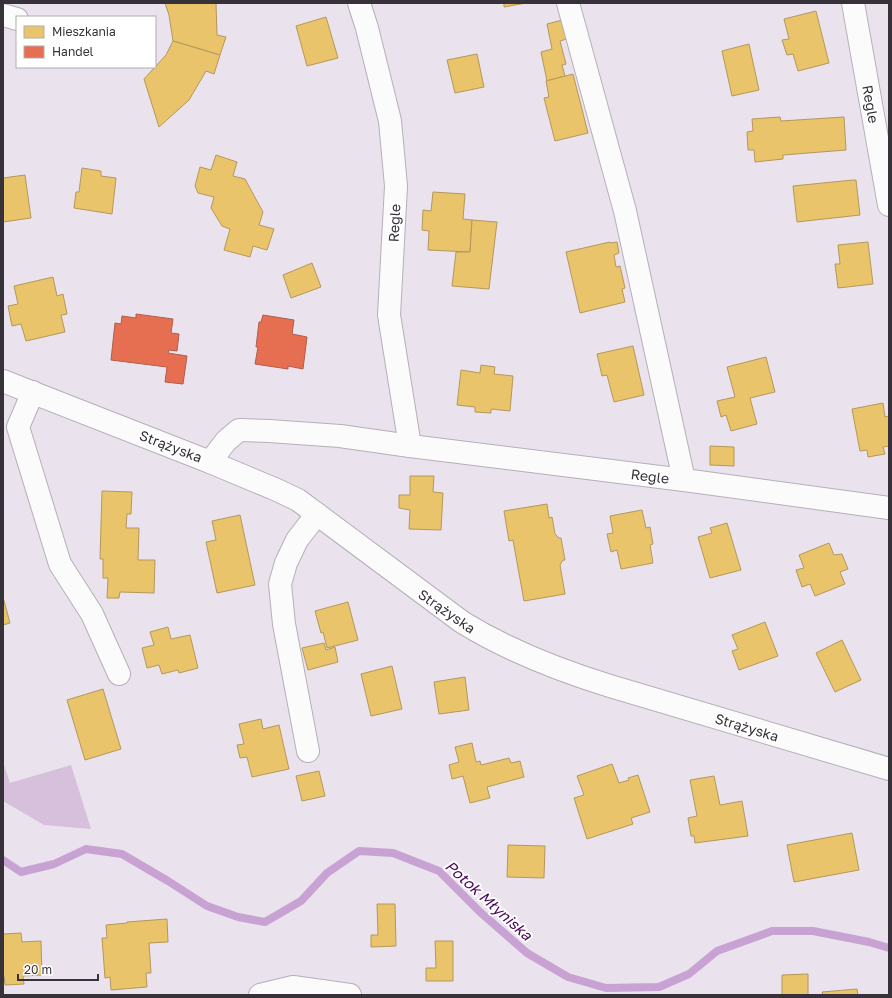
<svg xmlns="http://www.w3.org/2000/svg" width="892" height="998" font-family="'Golos Text',sans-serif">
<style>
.green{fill:#d6c0dc}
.homes{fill:#e9c46a;stroke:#b4985b}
.shops{fill:#e76f51;stroke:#b25c4a}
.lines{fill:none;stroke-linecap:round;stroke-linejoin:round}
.stream{stroke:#c7a2d2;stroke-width:8}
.minor-casing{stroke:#b6afb8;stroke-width:24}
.minor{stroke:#fcfbfc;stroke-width:22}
.labels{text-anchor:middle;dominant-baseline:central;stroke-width:4;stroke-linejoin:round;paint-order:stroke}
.street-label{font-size:14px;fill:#373139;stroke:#fff}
.water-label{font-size:15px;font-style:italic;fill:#49075a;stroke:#fff}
</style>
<rect width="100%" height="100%" fill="#eae2ed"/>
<polygon class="green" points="3,762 10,783 71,765 91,829 44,825 3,801"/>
<g class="homes">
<polygon points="165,3 216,3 217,35 226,37 220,55 173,41 169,15"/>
<polygon points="504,3 526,3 504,7"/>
<polygon points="816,11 829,63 798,71 793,54 787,55 782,40 789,39 784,19"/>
<polygon points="326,17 338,58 307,66 296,26"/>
<polygon points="566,19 570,38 560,41 566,64 562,65 565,76 547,81 541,52 552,49 547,24"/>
<polygon points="173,41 220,55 214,74 206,71 189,100 159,127 144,79 166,55"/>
<polygon points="749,44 759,90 732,96 722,51"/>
<polygon points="477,54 484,87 455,93 447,60"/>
<polygon points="573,74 588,133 555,141 544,98 549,97 546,81"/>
<polygon points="780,117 781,121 844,117 846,150 783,155 783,159 755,162 754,150 748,150 747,132 753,131 752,119"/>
<polygon points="216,155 237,162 233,176 245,179 263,212 259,225 274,229 267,250 253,246 250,257 224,250 230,229 222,226 211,208 214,197 198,193 195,186 200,167 211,170"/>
<polygon points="82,168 101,171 101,176 116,178 112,214 74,208 76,192 79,192"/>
<polygon points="25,175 31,218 3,222 3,178"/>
<polygon points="853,180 856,180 860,215 797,222 793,186"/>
<polygon points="433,192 465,194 463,219 472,220 470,252 428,250 429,231 422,230 423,210 431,211"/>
<polygon points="472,220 497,222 489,289 452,286 456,252 470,252"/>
<polygon points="610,242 610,243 617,242 619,253 614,255 616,267 620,266 625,288 622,289 625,302 580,313 566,252"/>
<polygon points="868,242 873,284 838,288 835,264 840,264 838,245"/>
<polygon points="312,263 321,287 291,298 283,275"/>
<polygon points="53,277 57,296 63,294 67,314 61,315 65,332 26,341 21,324 12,326 8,306 18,304 14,286"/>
<polygon points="633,346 644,395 614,402 607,375 602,376 597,354"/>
<polygon points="766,357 775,392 750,398 757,424 731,431 726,415 721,417 717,401 735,397 727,367"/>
<polygon points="481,365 495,367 494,374 513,376 510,411 491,409 491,413 475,412 475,407 457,405 461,370 480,373"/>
<polygon points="883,403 885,417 889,416 889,446 883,447 885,454 868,457 867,450 860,451 852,409"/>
<polygon points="710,446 734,447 734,466 710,465"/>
<polygon points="410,476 434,476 433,492 443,493 441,530 409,529 410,510 399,508 399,495 410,495"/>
<polygon points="102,491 132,492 131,514 127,514 126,528 139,528 138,560 155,560 154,593 120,592 119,598 107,598 108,578 103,578 103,559 100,559"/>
<polygon points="547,504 549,518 552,517 555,534 559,538 561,538 565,560 563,560 560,565 565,594 524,601 513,540 509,541 504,511"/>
<polygon points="642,510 646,528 650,527 653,544 650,545 653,563 621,569 617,550 611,552 607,534 613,533 610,516"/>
<polygon points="240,515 255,585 217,593 206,542 216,540 212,521"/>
<polygon points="727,523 741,570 710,578 698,537 712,533 710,528"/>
<polygon points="829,543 834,555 842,554 848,569 840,572 845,584 815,596 810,584 802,587 796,570 804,568 799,555"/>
<polygon points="3,597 10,623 3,625"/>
<polygon points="348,602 358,640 327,648 323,632 321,633 315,611"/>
<polygon points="765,622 778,656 739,670 732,651 738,649 732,635"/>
<polygon points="168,627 171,639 190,635 198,668 179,673 178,670 162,674 159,665 147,668 142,648 154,645 150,632"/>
<polygon points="842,640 861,680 835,692 816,653"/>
<polygon points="324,643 326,650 335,647 338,662 308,670 302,648"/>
<polygon points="392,666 402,709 371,716 361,674"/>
<polygon points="465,677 469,710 439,714 434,682"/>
<polygon points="103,689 121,749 85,760 67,700"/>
<polygon points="261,719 263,729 279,725 289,769 252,777 247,757 240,758 237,745 244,744 239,724"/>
<polygon points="472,743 476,762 480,761 481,765 509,758 511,763 520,761 524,777 487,787 490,798 470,803 463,776 452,779 449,765 459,762 455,747"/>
<polygon points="612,764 619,783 629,780 628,778 638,775 650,812 631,818 633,824 587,839 574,798 584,795 577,776"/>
<polygon points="319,771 325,796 302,801 296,776"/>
<polygon points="714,776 720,805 742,801 748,836 695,843 694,836 691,836 688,818 697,816 690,780"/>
<polygon points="852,833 859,870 794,882 787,845"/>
<polygon points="508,845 545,846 544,878 507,877"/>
<polygon points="377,904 395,904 396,946 371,947 371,935 378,935"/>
<polygon points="167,919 168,942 149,943 151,973 146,973 147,987 111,990 110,977 105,978 102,938 107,938 106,925 127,923 127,922"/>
<polygon points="21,933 22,942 41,941 42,975 23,976 24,984 5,985 4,976 3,976 3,934"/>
<polygon points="435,941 453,941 453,981 426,981 426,968 436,968"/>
<polygon points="808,974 808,995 782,995 782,975"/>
<polygon points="857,989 858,995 823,995 822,992"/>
</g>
<g class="shops">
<polygon points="136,314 173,319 171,333 179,334 177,351 169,350 168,353 187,356 183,384 165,382 167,367 111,360 115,323 121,324 122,316 136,318"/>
<polygon points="263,315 294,320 292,334 307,337 303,369 288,366 288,369 255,364 258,347 256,347 259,322 261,322"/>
</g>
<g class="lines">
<polyline class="stream" points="3,860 21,872 54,864 86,849 122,854 168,881 207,906 238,917 265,922 301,901 327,873 359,851 393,853 439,871 480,912 527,953 568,977 606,988 659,987 689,974 717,951 772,931 813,931 869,942 889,948"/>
<g class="minor-casing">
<g id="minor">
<polyline points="359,3 367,28 390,121 396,186 389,315 410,446"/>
<polyline points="568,3 625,211 684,480"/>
<polyline points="853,3 889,205"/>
<polyline points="3,15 17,19"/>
<path d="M3,381L210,462L277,490L298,500L462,622C509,651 558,670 610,686L889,769"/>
<polyline points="33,392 18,427 60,564 92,614 119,674"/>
<polyline points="210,462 226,441 239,430 269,431 340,436 410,446 684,480 889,508"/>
<polyline points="308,751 284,624 280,584 286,563 297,540 317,514"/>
<polyline points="260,995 293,987 350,995"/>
</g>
</g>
<use href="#minor" class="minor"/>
</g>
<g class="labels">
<g class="street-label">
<text transform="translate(871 104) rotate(80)">Regle</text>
<text transform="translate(394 223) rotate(-87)">Regle</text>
<text transform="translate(171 446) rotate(21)">Strążyska</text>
<text transform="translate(650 476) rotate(7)">Regle</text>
<text transform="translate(447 611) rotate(35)">Strążyska</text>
<text transform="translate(747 727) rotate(17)">Strążyska</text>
</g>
<g class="water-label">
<text transform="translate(489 900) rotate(42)">Potok Młyniska</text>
</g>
</g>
<rect width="892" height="998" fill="none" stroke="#373139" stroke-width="8"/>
<rect x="16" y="16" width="140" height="52" fill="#ffffff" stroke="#afadb0"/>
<rect x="24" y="26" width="20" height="12" fill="#e9c46a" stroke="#afadb0"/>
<text x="52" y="36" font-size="12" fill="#373139">Mieszkania</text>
<rect x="24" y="46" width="20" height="12" fill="#e76f51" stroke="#afadb0"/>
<text x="52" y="56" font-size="12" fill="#373139">Handel</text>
<path d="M18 974v6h80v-6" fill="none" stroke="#373139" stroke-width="2"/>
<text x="24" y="974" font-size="12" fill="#373139" stroke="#ffffff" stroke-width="3" paint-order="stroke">20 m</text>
</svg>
